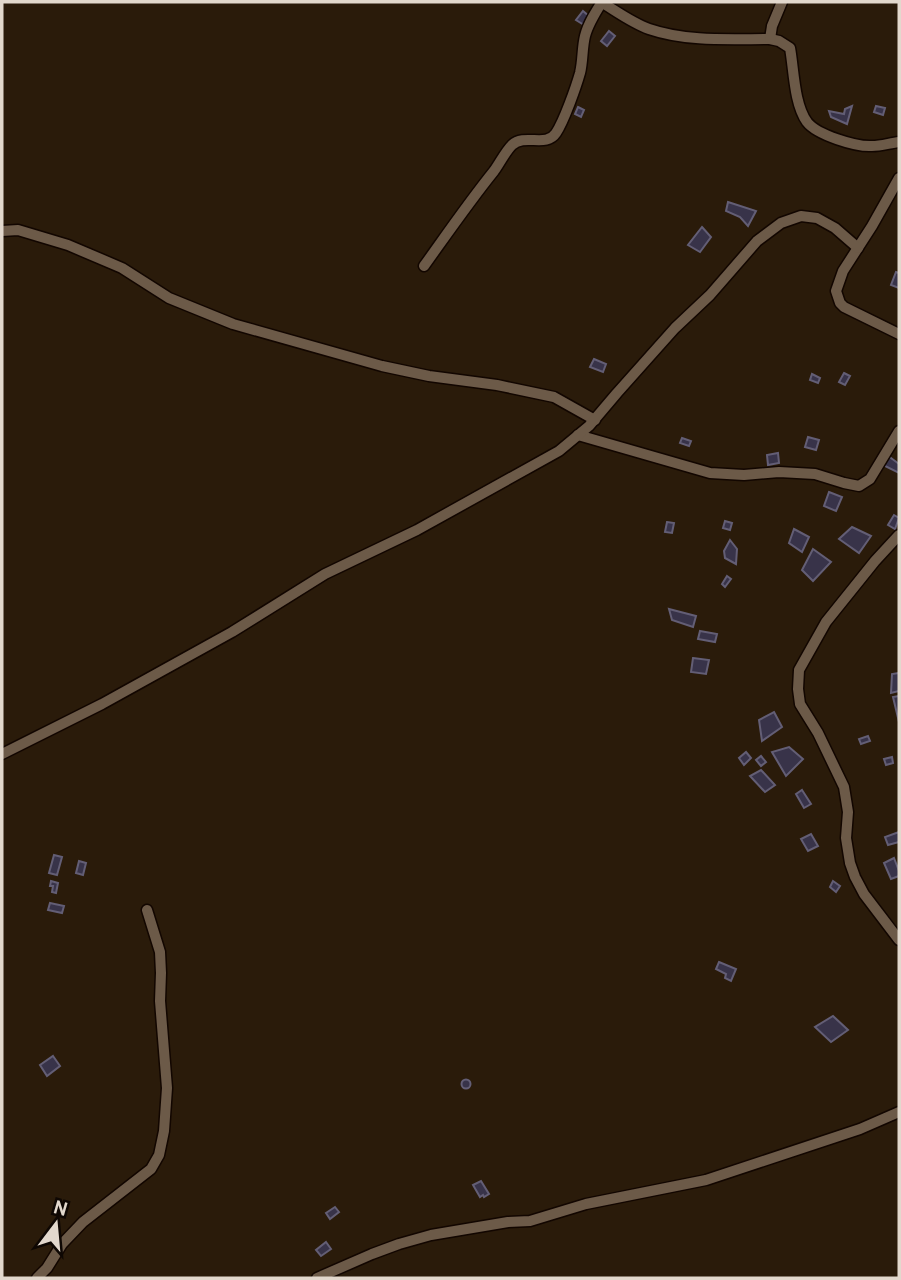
<svg xmlns="http://www.w3.org/2000/svg" width="901" height="1280" font-family="Overpass,sans-serif">
<style>
.building{fill:#383349;stroke:#635e75;stroke-width:2}
.lines{fill:none;stroke-linecap:round;stroke-linejoin:round}
.minor-casing{stroke:#120600;stroke-width:13}
.minor{stroke:#6c5a48;stroke-width:10}
</style>
<rect width="100%" height="100%" fill="#2a1b0a"/>
<g class="building">
<polygon points="583,11 590,17 584,25 576,20"/>
<polygon points="609,31 615,36 607,46 601,41"/>
<polygon points="852,106 847,124 831,117 829,111 844,114 845,109"/>
<polygon points="876,106 885,108 883,115 874,112"/>
<polygon points="578,107 584,110 581,117 575,114"/>
<polygon points="728,202 756,211 748,226 740,217 726,211"/>
<polygon points="702,227 711,237 700,252 688,245"/>
<polygon points="896,272 899,273 899,288 891,285"/>
<polygon points="594,359 606,364 603,372 590,367"/>
<polygon points="844,373 850,376 845,385 839,382"/>
<polygon points="812,374 820,378 818,383 810,380"/>
<polygon points="808,437 819,440 816,450 805,447"/>
<polygon points="682,438 691,441 689,446 680,443"/>
<polygon points="778,453 779,463 768,465 767,455"/>
<polygon points="887,455 899,464 899,473 883,465"/>
<polygon points="829,492 842,497 836,511 824,506"/>
<polygon points="894,515 899,518 895,529 888,525"/>
<polygon points="725,521 732,523 730,530 723,528"/>
<polygon points="667,522 674,523 672,533 665,532"/>
<polygon points="852,527 871,536 859,553 839,539"/>
<polygon points="794,529 809,537 802,552 789,543"/>
<polygon points="730,540 737,549 736,564 725,558 724,551"/>
<polygon points="813,549 831,562 813,581 802,570"/>
<polygon points="727,576 731,579 725,587 722,584"/>
<polygon points="669,609 696,616 693,627 672,620"/>
<polygon points="700,631 717,634 715,642 698,639"/>
<polygon points="693,658 709,660 706,674 691,672"/>
<polygon points="899,673 899,691 891,693 892,674"/>
<polygon points="899,696 899,722 893,697"/>
<polygon points="774,712 782,727 762,741 759,720"/>
<polygon points="868,736 870,741 861,744 859,739"/>
<polygon points="789,747 803,759 786,776 772,752"/>
<polygon points="746,752 751,758 744,765 739,758"/>
<polygon points="761,756 766,762 761,766 756,760"/>
<polygon points="892,757 893,763 886,765 884,759"/>
<polygon points="761,770 775,785 765,792 750,776"/>
<polygon points="802,790 811,804 804,808 796,794"/>
<polygon points="899,832 899,842 888,845 885,837"/>
<polygon points="811,834 818,846 808,851 801,839"/>
<polygon points="54,855 62,857 57,875 49,873"/>
<polygon points="894,858 899,871 899,876 891,879 884,863"/>
<polygon points="79,861 86,863 83,875 76,873"/>
<polygon points="51,881 58,883 56,893 52,892 53,886 50,886"/>
<polygon points="833,881 840,886 836,892 830,887"/>
<polygon points="50,903 64,906 62,913 48,910"/>
<polygon points="719,962 736,969 731,981 725,978 726,974 716,969"/>
<polygon points="833,1016 848,1030 831,1042 815,1027"/>
<polygon points="53,1056 60,1066 47,1076 40,1065"/>
<circle cx="466" cy="1084" r="4.5"/>
<polygon points="481,1181 489,1194 484,1197 483,1195 480,1197 473,1185"/>
<polygon points="335,1207 339,1212 330,1219 326,1213"/>
<polygon points="326,1242 331,1249 321,1256 316,1250"/>
</g>
<g class="lines">
<g class="minor-casing">
<g id="minor">
<path d="M601,2C616,11 632,23 649,29C687,42 730,39 770,39L779,41L790,48C794,70 794,104 807,122C817,135 856,147 872,146C881,146 890,143 899,142"/>
<polyline points="770,39 772,26 782,2"/>
<polyline points="899,178 872,226 843,271 836,291 840,303 844,307 899,334"/>
<polyline points="2,231 18,230 68,245 122,268 169,298 233,324 382,366 429,376 497,385 554,397 595,420"/>
<path d="M424,266C447,234 469,202 494,171C500,163 505,152 512,145C525,133 546,148 556,133C564,121 576,87 580,73C583,61 582,48 585,36C588,24 595,13 602,2"/>
<polyline points="578,435 710,473 744,475 779,472 815,474 844,483 859,486 870,479 899,431"/>
<polyline points="899,535 875,561 826,622 799,670 798,689 800,704 818,733 844,787 848,812 846,838 850,863 855,877 864,894 899,940"/>
<polyline points="2,754 102,704 232,632 325,574 417,530 559,451 589,426 617,393 675,328 710,295 757,241 781,223 801,216 817,218 835,228 858,248"/>
<polyline points="37,1278 47,1268 62,1244 83,1222 151,1169 159,1155 164,1131 167,1088 160,1001 161,973 160,952 147,910"/>
<polyline points="317,1278 372,1254 399,1244 431,1235 508,1222 530,1221 586,1204 706,1180 860,1129 899,1112"/>
</g>
</g>
<use href="#minor" class="minor"/>
</g>
<rect width="901" height="1280" fill="none" stroke="#e2d8cd" stroke-width="7"/>
<g transform="translate(56 1224) rotate(16)" stroke="#0e0703" stroke-width="5" paint-order="stroke">
<path d="M0-5L12 26L0 18L-12 26Z" fill="#e2d8cd"/>
<text y="-10" font-size="19" font-weight="bold" text-anchor="middle" fill="#e2d8cd">N</text>
</g>
</svg>
